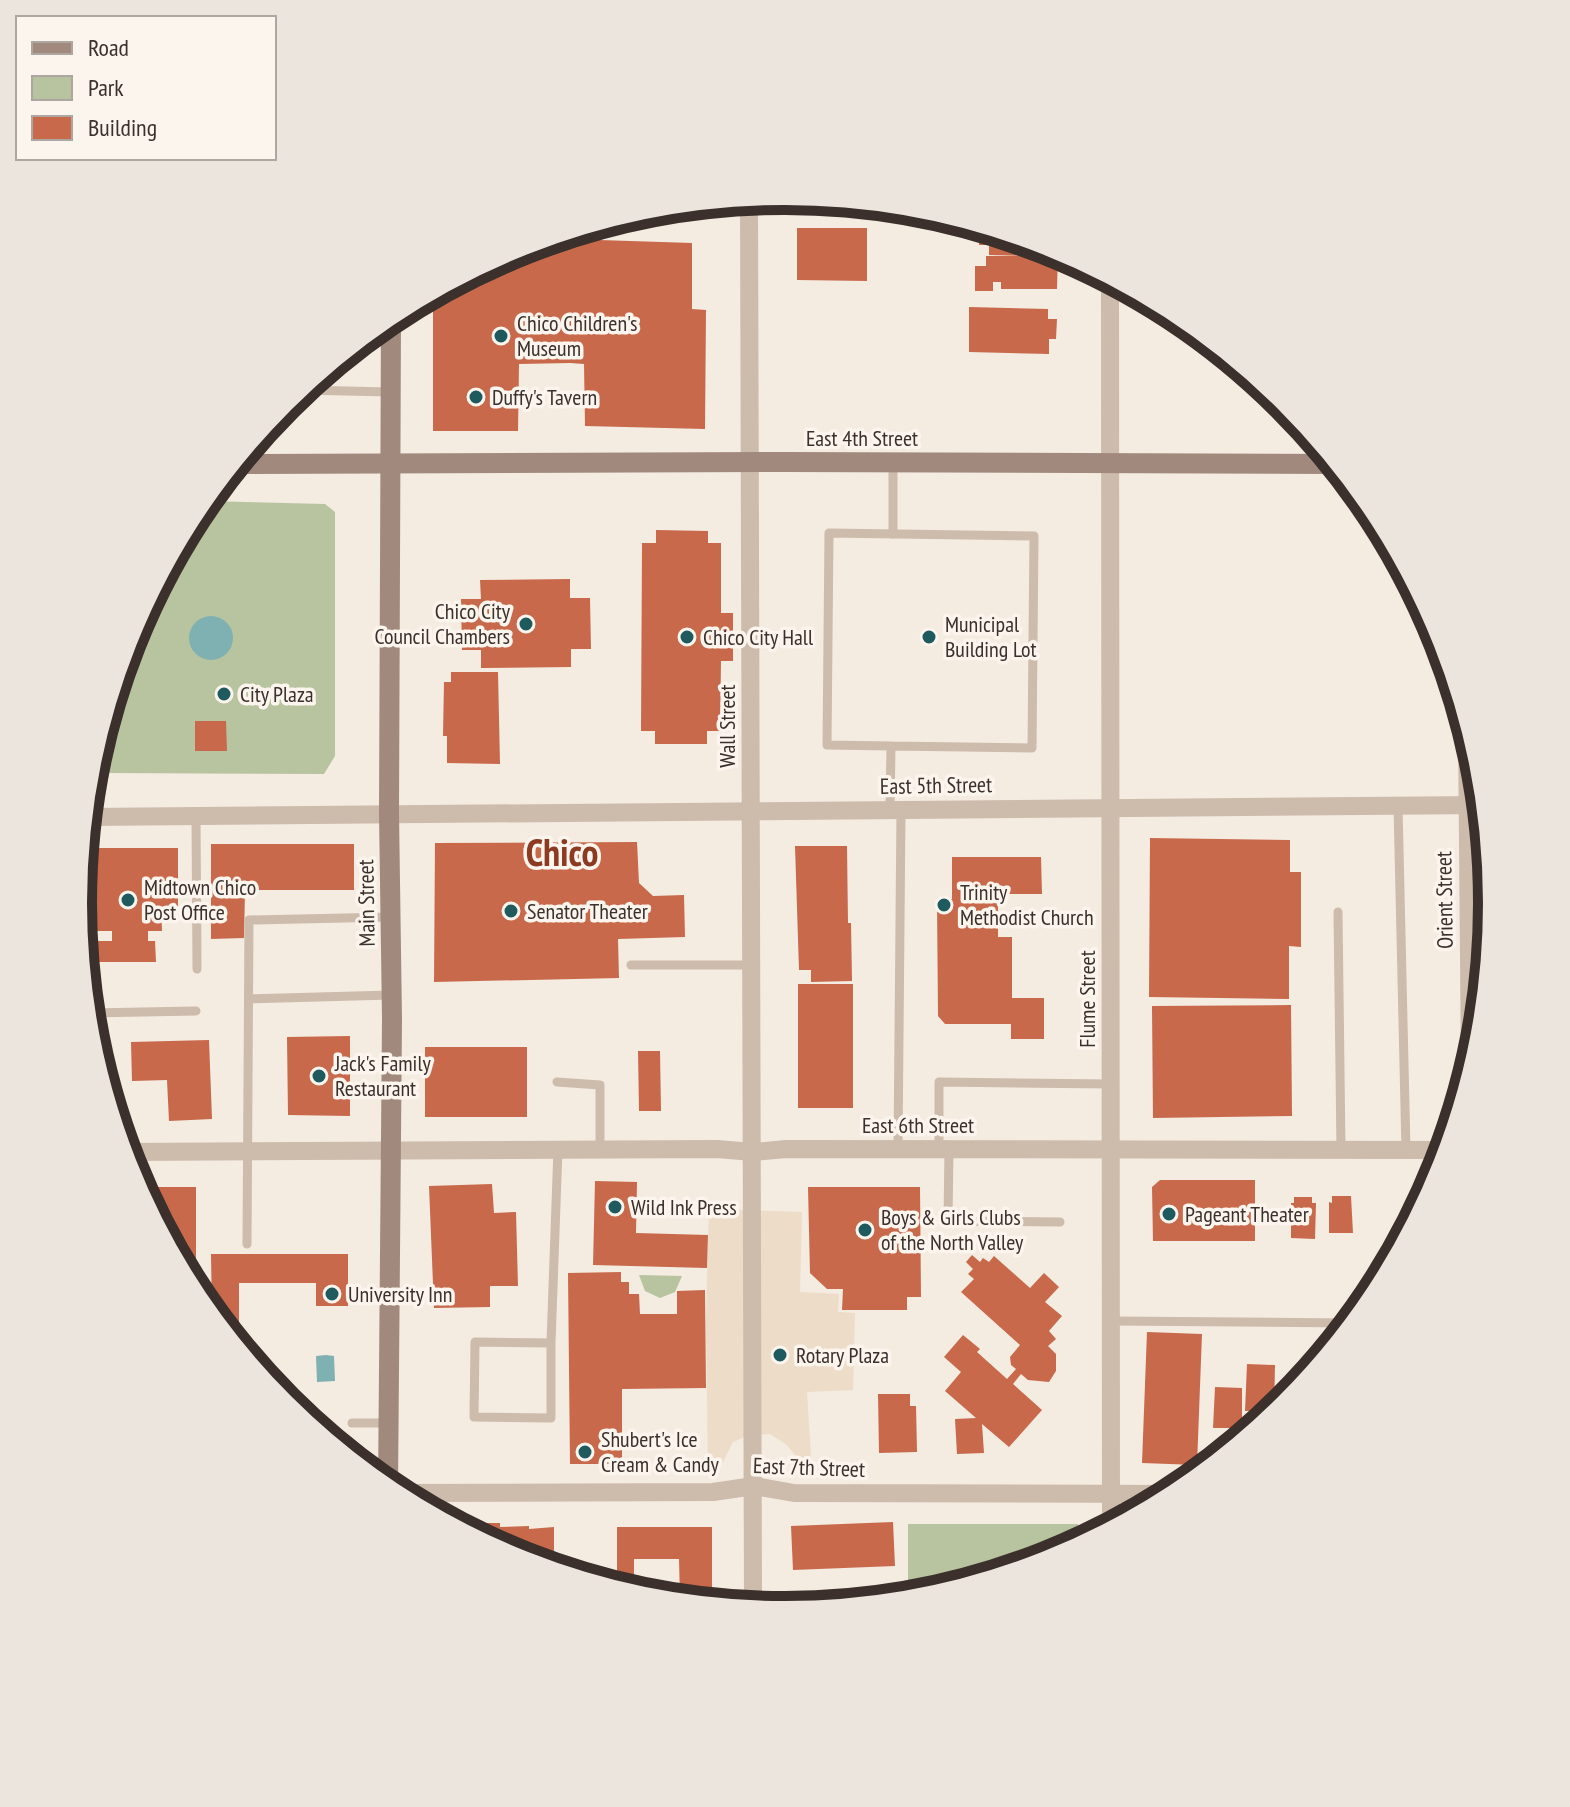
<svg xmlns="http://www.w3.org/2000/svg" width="1570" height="1807" font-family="'PT Sans Narrow',sans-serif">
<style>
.green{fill:#b8c4a0}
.plaza{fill:#ecdcc8}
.water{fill:#7fb0b2}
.building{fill:#c8694b}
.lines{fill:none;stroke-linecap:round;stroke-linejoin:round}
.lane{stroke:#cdbbac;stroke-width:9}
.street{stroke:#cdbbac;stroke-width:18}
.secondary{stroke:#a18a7d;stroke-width:20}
.poi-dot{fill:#1f5a5e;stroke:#fbf5ee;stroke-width:3}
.labels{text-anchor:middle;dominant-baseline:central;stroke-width:7;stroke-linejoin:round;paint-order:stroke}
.poi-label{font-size:22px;fill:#3b302b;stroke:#fbf5ee;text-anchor:start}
.street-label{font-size:22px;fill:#3b302b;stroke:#fbf5ee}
.town-label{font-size:38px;font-weight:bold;fill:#8c3b22;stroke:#fbf5ee}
.rim{fill:none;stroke:#3b302b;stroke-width:10}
</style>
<rect width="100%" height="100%" fill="#f4ebe1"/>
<g class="green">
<polygon points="205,501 325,504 335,512 335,756 324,774 102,773 92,764 132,633 197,510"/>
<polygon points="639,1275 682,1276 675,1292 660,1298 645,1291"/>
<polygon points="908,1524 1078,1524 1079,1544 1055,1557 922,1597 908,1598"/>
</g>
<polygon class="plaza" points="709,1209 802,1212 800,1292 839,1294 838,1312 855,1313 853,1390 807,1392 811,1457 802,1464 787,1445 770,1434 749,1435 733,1442 723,1462 708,1471 706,1319"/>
<g class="water">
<circle cx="211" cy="638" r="22"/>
<polygon points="326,1355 334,1356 335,1381 317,1382 316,1356"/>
</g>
<g class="building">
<polygon points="797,228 867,228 867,281 797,280"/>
<polygon points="979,230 988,230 1058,252 1057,289 1001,289 1001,282 993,282 993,291 975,291 975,266 986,266 986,256 1024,256 989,255 989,245 979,245"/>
<polygon points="568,234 568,239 692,243 692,309 706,310 705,429 585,426 584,364 570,363 519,364 518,431 433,431 433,294 515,250"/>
<polygon points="969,307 1048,309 1048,319 1057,319 1056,339 1049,339 1049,354 969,352"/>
<polygon points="347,353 347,366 330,366"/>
<polygon points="656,530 708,531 708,543 721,543 721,613 733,613 733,661 721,661 720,731 707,731 707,744 655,744 655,731 641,731 642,543 656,543"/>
<polygon points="570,579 570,598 590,598 591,649 571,649 571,667 481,668 481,650 462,650 461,599 481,599 480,580"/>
<polygon points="451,672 498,672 500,764 447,763 447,736 443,736 444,682 451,682"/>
<polygon points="195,721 226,721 227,751 195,751"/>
<polygon points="1150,838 1290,840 1290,872 1301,872 1301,947 1289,946 1289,999 1149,997"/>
<polygon points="637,842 639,883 653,896 684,895 685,937 618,939 619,978 434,982 435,843"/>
<polygon points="211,844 354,844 354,890 245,890 244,938 211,939"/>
<polygon points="795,846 847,846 848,923 851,923 852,981 811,982 811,970 799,970"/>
<polygon points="83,848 178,848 178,907 161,907 162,931 148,931 148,941 155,941 156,962 90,962 90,941 112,941 112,931 96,931 96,907 79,906"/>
<polygon points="952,857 1041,857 1042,894 998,894 998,937 1012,937 1012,998 1044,998 1044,1039 1011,1039 1011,1024 945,1024 938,1016 937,899 952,899"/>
<rect x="798" y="984" width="55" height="124"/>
<polygon points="1291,1005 1292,1116 1153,1118 1152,1006"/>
<polygon points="350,1036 350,1116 288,1115 287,1037"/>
<polygon points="209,1040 212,1119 169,1121 167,1080 132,1081 131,1042"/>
<rect x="425" y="1047" width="102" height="70"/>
<polygon points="638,1051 660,1051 661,1111 639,1111"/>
<polygon points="1160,1180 1255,1180 1255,1241 1153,1241 1152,1187"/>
<polygon points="595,1181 637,1182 636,1233 708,1235 707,1268 593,1265"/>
<polygon points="492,1184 494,1213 516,1212 518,1286 490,1286 490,1307 434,1308 429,1186"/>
<polygon points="139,1187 196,1187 196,1285 207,1285 207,1308 197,1296"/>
<polygon points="808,1187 920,1187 921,1297 907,1297 907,1310 842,1310 843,1289 827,1289 810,1273"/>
<polygon points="1332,1196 1351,1196 1353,1233 1329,1233 1329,1202 1332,1203"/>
<polygon points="1294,1197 1312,1197 1312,1203 1316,1203 1315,1239 1291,1238 1291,1203 1294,1203"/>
<polygon points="211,1254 348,1254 348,1306 316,1306 316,1283 239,1283 239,1347 212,1314"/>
<polygon points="972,1255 980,1262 983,1258 989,1262 994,1256 1030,1288 1044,1273 1059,1287 1045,1302 1062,1316 1049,1331 1056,1339 1048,1346 1056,1354 1056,1371 1049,1382 1028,1380 1021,1374 1013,1384 1042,1410 1009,1447 982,1424 984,1453 957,1454 955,1419 976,1418 945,1391 961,1372 944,1357 963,1335 980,1349 977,1352 1007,1379 1016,1369 1011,1365 1010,1357 1020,1345 961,1292 974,1279 968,1274 973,1269 966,1262"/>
<polygon points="621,1272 621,1282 629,1282 629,1294 639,1294 640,1314 677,1314 677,1291 705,1290 706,1388 622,1389 622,1464 570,1464 568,1273"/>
<polygon points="1147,1332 1202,1334 1197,1465 1142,1463"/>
<polygon points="1247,1364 1275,1365 1274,1412 1266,1419 1250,1418 1250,1411 1245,1411"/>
<polygon points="1215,1387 1242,1388 1242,1428 1213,1428"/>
<polygon points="878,1394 910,1394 910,1406 916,1406 917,1452 879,1453"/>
<polygon points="893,1522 895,1566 793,1570 791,1526"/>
<polygon points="452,1523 500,1523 500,1527 529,1526 529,1529 554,1527 554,1569 514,1557"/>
<polygon points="617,1527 712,1527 712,1603 680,1600 679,1559 634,1559 634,1575 617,1575"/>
</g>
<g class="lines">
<g class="lane">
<polyline points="1110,288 1126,288"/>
<polyline points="302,390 390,392"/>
<polyline points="893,534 893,463"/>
<polyline points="1398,806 1406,1150"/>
<polyline points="890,809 891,746 827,745 829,533 1034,536 1032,748 891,746"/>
<polyline points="196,816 197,969"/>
<polyline points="1338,912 1341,1150"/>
<polyline points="631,965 751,965"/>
<polyline points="1469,974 1485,975"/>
<polyline points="249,999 391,995"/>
<polyline points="89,1013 196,1011"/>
<polyline points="557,1082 600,1085 600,1149"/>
<polyline points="898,1149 901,809"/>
<polyline points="939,1149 939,1082 1111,1084"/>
<polyline points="949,1149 948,1221 1060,1222"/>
<polyline points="247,1244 249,920 390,917"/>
<polyline points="1111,1321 1351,1323"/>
<polyline points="551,1343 551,1418 474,1417 475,1342 551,1343 558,1149"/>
<polyline points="352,1423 389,1423"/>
</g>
<g class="street">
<polyline points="749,200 753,1607"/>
<polyline points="1110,279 1111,1527"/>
<polyline points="1467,729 1470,1071"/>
<polyline points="87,817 1482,805"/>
<polyline points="125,1152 717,1149 753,1152 786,1149 1445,1150"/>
<polyline points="395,1493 713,1492 754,1486 794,1493 1173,1494"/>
</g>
<g class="secondary">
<polyline points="235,464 784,462 1334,464"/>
<polyline points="388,1488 392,1019 389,813 391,317"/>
</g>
</g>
<g class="poi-dot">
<circle cx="501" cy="336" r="8"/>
<circle cx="476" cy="397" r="8"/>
<circle cx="526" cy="624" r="8"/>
<circle cx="687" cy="637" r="8"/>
<circle cx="929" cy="637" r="8"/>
<circle cx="224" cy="694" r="8"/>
<circle cx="128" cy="900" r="8"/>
<circle cx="944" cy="905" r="8"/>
<circle cx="511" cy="911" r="8"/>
<circle cx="319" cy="1076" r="8"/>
<circle cx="615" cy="1207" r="8"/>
<circle cx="1169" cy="1214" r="8"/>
<circle cx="865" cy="1230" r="8"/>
<circle cx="332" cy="1294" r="8"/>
<circle cx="780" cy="1355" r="8"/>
<circle cx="585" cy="1452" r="8"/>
</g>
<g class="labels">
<g class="poi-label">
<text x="517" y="323">Chico Children's<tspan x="517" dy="25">Museum</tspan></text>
<text x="492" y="397">Duffy's Tavern</text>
<text x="510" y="611" text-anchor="end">Chico City<tspan x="510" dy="25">Council Chambers</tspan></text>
<text x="945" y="624">Municipal<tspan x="945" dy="25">Building Lot</tspan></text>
<text x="703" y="637">Chico City Hall</text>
<text x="240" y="694">City Plaza</text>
<text x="144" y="887">Midtown Chico<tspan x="144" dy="25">Post Office</tspan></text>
<text x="960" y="892">Trinity<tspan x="960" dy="25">Methodist Church</tspan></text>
<text x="527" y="911">Senator Theater</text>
<text x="335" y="1063">Jack's Family<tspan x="335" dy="25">Restaurant</tspan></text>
<text x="631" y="1207">Wild Ink Press</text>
<text x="1185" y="1214">Pageant Theater</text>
<text x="881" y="1217">Boys &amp; Girls Clubs<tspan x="881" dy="25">of the North Valley</tspan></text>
<text x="348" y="1294">University Inn</text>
<text x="796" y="1355">Rotary Plaza</text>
<text x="601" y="1439">Shubert's Ice<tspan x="601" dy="25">Cream &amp; Candy</tspan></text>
</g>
<g class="street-label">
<text x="862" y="438">East 4th Street</text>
<text transform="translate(727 726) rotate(-90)">Wall Street</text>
<text transform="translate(936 785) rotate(-1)">East 5th Street</text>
<text transform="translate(1444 900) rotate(-91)">Orient Street</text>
<text transform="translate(366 903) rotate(-91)">Main Street</text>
<text transform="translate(1087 999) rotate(-90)">Flume Street</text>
<text x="918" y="1125">East 6th Street</text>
<text transform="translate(809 1467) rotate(2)">East 7th Street</text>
</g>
<g class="town-label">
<text x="562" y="851">Chico</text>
</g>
</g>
<path d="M0 0H1570V1807H0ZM92 903a693 693 0 1 1 1386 0a693 693 0 1 1-1386 0Z" fill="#ece5de" fill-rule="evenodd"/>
<path class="rim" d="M92 903a693 693 0 1 1 1386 0a693 693 0 1 1-1386 0Z"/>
<rect x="16" y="16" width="260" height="144" fill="#fbf5ee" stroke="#aea6a0" stroke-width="2"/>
<rect x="32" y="42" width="40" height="12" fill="#a18a7d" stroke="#aea6a0" stroke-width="2"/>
<text x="88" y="56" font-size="24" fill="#3b302b">Road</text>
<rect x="32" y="76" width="40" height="24" fill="#b8c4a0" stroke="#aea6a0" stroke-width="2"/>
<text x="88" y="96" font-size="24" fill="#3b302b">Park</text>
<rect x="32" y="116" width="40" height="24" fill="#c8694b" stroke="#aea6a0" stroke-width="2"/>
<text x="88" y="136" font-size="24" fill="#3b302b">Building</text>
</svg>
